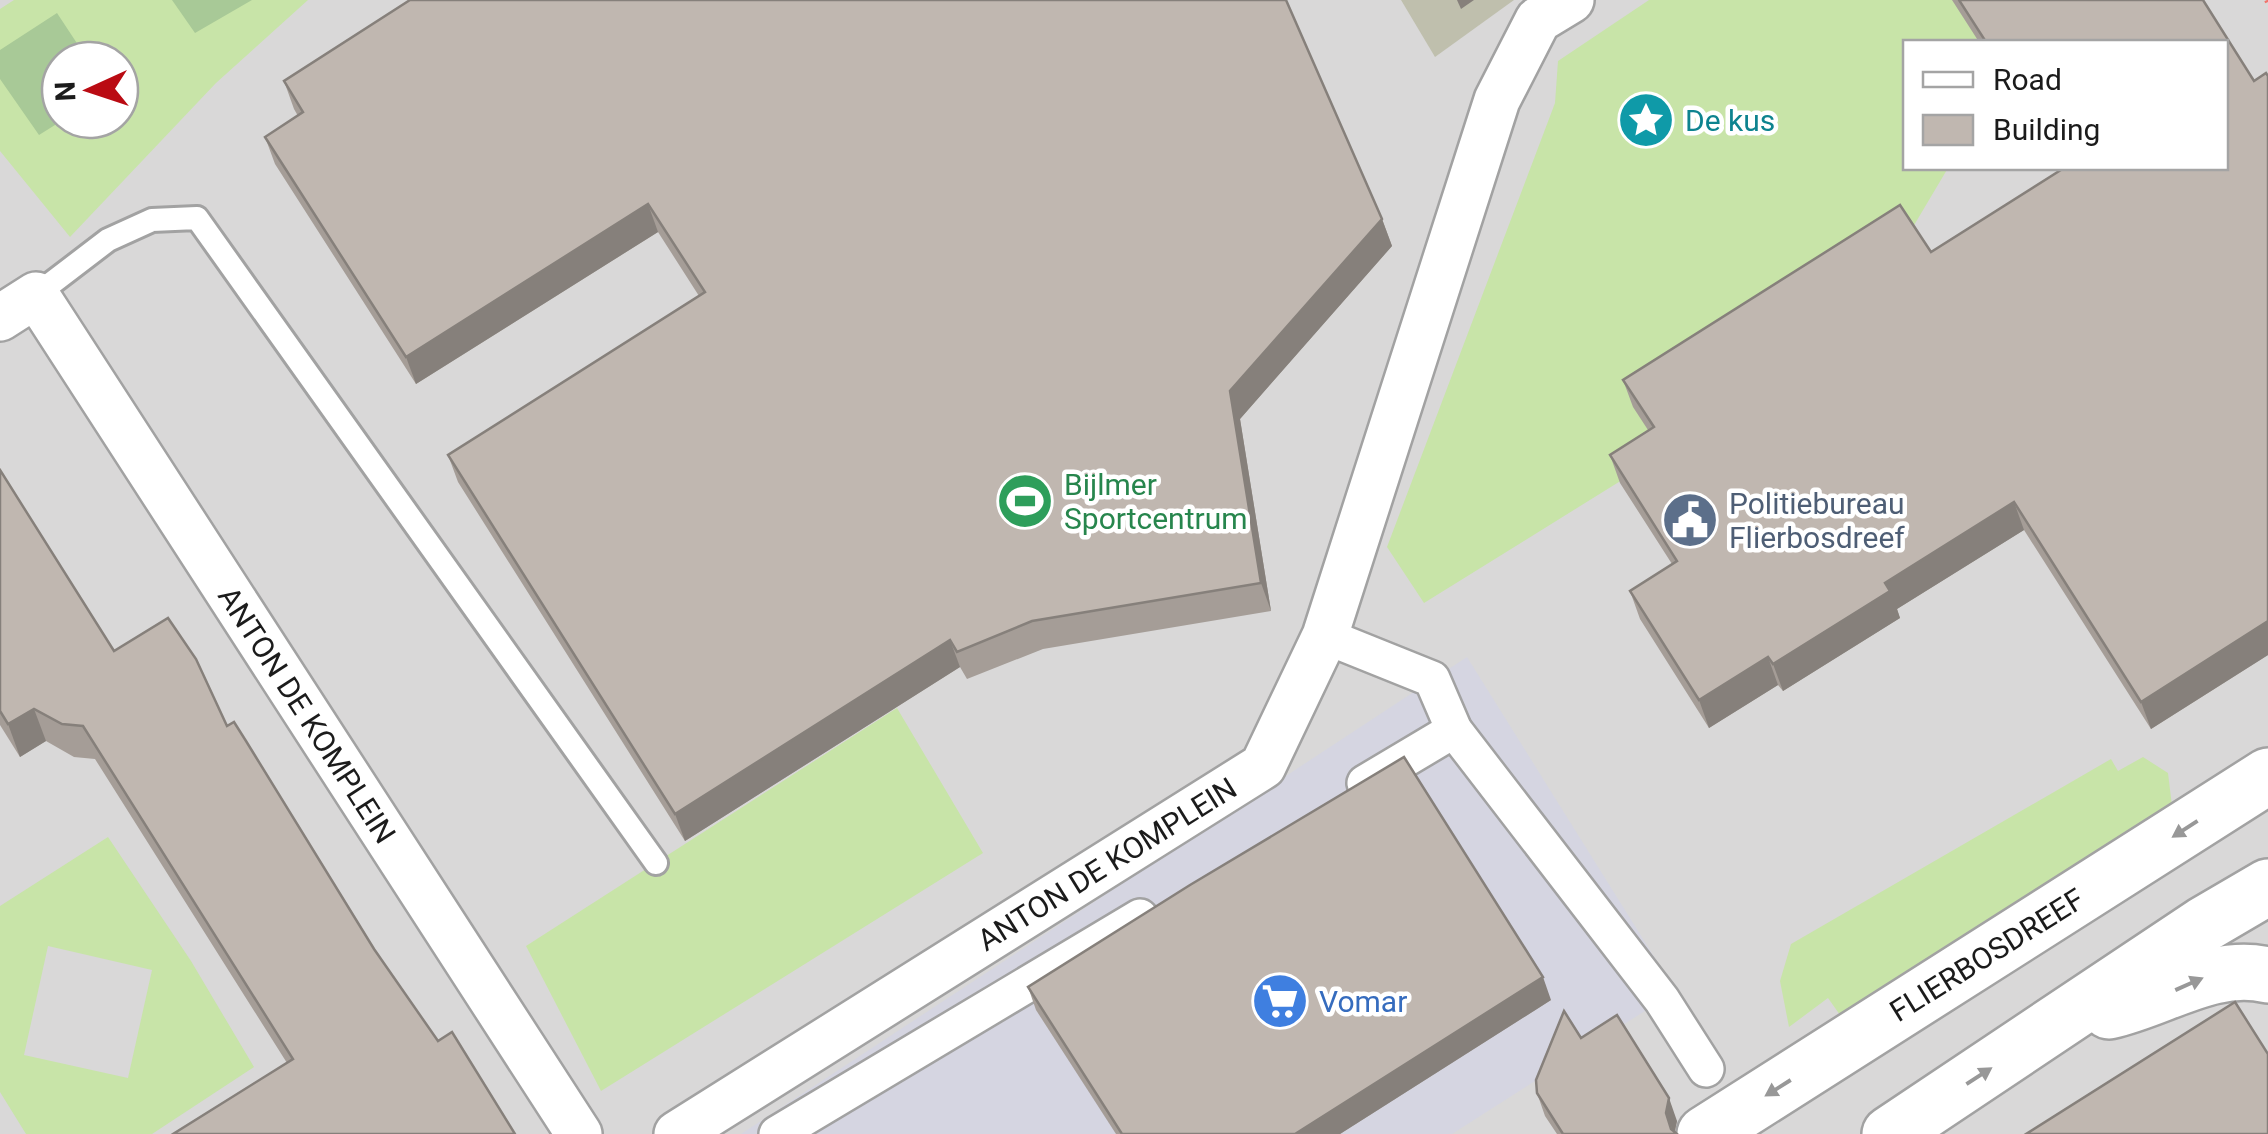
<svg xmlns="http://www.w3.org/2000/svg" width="2268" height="1134" font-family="Roboto,sans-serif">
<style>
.residential{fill:#d9d8d8;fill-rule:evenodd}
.construction{fill:#bfbfad}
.grass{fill:#c8e4a8;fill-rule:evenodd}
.forest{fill:#a8c997}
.plaza{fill:#d5d5e1}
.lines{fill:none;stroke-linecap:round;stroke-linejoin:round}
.service-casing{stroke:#a2a2a2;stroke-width:28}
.pedestrian-casing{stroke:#a2a2a2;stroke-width:40}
.minor-casing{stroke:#a2a2a2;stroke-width:50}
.tertiary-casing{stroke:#a2a2a2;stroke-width:60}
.path{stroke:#f1746c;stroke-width:6;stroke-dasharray:5 5;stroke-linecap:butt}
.service{stroke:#fff;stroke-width:22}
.pedestrian{stroke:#fff;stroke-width:35}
.minor{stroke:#fff;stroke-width:45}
.tertiary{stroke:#fff;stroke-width:55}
.wall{fill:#a59d97}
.shaded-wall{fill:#86807b}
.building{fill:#c0b7b0;stroke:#86807b;stroke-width:2.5}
.oneway{fill:#989898}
.labels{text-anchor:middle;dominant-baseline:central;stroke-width:9;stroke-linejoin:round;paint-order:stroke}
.culture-label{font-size:30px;fill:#0d838f;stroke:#fff;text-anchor:start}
.leisure-label{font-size:30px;fill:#27864d;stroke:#fff;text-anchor:start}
.service-label{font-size:30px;fill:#4e5e75;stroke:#fff;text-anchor:start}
.street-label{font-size:30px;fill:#1b1b1b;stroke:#fff}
.shop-label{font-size:30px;fill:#366cbe;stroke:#fff;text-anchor:start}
</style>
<rect width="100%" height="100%" fill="#ece7e0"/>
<path class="residential" d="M0,0H2268V1134H0ZM1906,42H2226V168H1906ZM60,60H120V120H60Z"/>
<polygon class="construction" points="1401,0 1514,0 1435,57"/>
<g class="grass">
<path d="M14,0H308L216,83L70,237L0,151V9ZM60,60H120V120H60Z"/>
<polygon points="1649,0 2044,0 2019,42 1906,42 1906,168 1948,168 1910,232 1634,407 1664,454 1424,603 1387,547 1555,103 1558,61"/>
<polygon points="897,708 983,853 601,1091 526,946"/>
<polygon points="2143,757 2168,773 2172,806 1845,1022 1828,998 1789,1027 1780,981 1791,944 2111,759 2118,771"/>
<path d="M108,837L191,961L254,1067L152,1134H26L0,1092V906ZM48,946L152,970L128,1078L24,1055Z"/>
</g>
<g class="forest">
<polygon points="172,0 252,0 195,33"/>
<polygon points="57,13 88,60 60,60 60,120 63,120 39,135 0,79 0,50"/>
</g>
<polygon class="plaza" points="1467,657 1673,987 1662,1000 1452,1134 741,1134"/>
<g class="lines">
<g class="service-casing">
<polyline id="service" points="36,295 108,240 152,220 197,218 656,863"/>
</g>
<g class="pedestrian-casing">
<g id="pedestrian">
<polyline points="1325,636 1432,679 1454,730 1662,1000 1706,1069"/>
<polyline points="1365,783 1454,730"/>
<polyline points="777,1134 1140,917"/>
</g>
</g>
<g class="minor-casing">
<g id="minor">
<polyline points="0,318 36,295 579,1134"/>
<polyline points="677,1134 1263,766 1325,636 1497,100 1538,20 1571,0"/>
</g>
</g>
<g class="tertiary-casing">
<g id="tertiary">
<path d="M2109,1011C2163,999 2212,962 2268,975"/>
<polyline points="1705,1134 2268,776"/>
<polyline points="1890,1134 2203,925 2268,887"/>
</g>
</g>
<polyline class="path" points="2267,0 2268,2"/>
<use href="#service" class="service"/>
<use href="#pedestrian" class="pedestrian"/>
<use href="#minor" class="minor"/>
<use href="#tertiary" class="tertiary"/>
</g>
<g class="wall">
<polygon points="1952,0 2203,0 2254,81 2268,76 2268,655 2151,729 2024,530 1897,609 1900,618 1783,691 1778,685 1709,728 1640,619 1630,591 1672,564 1620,483 1610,455 1648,430 1633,407 1623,380 1931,252 2060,171 2057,168 2226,168 2226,42 1979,42"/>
<polygon points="284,81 1382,219 1392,246 1240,419 1271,611 1043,649 967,679 960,667 685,841 458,482 448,455 699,296 658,232 416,384 275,164 265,137 298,116 294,109"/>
<polygon points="0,470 114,651 227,726 374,949 438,1041 287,1063 95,759 74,757 46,741 20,757 0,725"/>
<polygon points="1028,987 1551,1000 1340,1134 1116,1134 1036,1010"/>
<polygon points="1581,1038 1677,1121 1675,1132 1677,1134 1557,1134 1545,1116 1537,1093"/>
</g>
<g class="shaded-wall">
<polygon points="1457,0 1474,0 1461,9"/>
<polygon points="648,204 658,232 416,384 406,357"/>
<polygon points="1382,219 1392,246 1240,419 1271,611 1261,583 1230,391"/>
<polygon points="2014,502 2024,530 1897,609 1900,618 1783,691 1773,664 1885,583"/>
<polygon points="2268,621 2268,655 2151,729 2141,702"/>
<polygon points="950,640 960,667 685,841 675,814"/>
<polygon points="1768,657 1778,685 1709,728 1699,700"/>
<polygon points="34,709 46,741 20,757 8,724"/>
<polygon points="1543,977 1551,1000 1340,1134 1295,1134"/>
<polygon points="1669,1098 1677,1121 1674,1134 1666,1113"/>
</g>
<g class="building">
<polygon points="410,0 1286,0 1382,219 1230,391 1261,583 1032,621 957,652 950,640 675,814 448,455 705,292 648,204 406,357 265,137 303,112 284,81"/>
<polygon points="1959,0 2203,0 2254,81 2266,73 2268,76 2268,621 2141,702 2014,502 1885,583 1890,591 1773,664 1768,657 1699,700 1630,591 1677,561 1610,455 1654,427 1623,380 1900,205 1931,252 2064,168 2226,168 2226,42 1986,42"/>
<polygon points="0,470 114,651 168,618 196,659 227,726 234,722 246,741 374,949 438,1041 452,1032 515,1134 173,1134 293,1059 83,726 62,724 34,709 8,724 0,711"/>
<polygon points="1404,757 1543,977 1295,1134 1122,1134 1028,987 1190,885"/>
<polygon points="2235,1002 2268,1054 2268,1134 2026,1134"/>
<polygon points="1564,1011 1581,1038 1617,1015 1669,1098 1666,1113 1671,1129 1677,1134 1563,1134 1537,1093 1536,1080"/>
</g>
<defs><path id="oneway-solid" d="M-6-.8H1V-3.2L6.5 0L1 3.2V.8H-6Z" transform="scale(2.5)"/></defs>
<g class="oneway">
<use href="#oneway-solid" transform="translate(2185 829) rotate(147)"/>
<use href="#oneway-solid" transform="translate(2189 984) rotate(-24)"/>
<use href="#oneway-solid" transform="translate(1979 1076) rotate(-33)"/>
<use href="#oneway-solid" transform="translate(1778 1088) rotate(148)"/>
</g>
<defs>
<g id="sight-disc" transform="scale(2.875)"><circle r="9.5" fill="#0f9aa8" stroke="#fff"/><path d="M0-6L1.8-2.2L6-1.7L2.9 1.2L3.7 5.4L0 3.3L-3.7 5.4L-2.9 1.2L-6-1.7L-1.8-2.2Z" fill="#fff"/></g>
<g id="stadium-disc" transform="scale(2.875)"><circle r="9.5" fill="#2e9e5b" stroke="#fff"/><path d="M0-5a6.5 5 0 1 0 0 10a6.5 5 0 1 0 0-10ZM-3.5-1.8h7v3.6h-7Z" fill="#fff"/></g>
<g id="civic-disc" transform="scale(2.875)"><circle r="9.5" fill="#5c6f8a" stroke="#fff"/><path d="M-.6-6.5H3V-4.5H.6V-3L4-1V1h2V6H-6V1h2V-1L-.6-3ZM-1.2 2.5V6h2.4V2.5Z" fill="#fff"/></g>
<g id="supermarket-disc" transform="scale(2.875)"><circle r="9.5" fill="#3f7fe0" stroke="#fff"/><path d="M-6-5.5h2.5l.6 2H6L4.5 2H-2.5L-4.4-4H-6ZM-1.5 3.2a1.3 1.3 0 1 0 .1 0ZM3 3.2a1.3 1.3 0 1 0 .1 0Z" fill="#fff"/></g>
</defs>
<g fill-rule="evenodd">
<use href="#sight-disc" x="1646" y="120"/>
<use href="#stadium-disc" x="1025" y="501"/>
<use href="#civic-disc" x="1690" y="520"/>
<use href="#supermarket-disc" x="1280" y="1001"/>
</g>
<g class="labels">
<g class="culture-label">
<text x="1685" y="120">De kus</text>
</g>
<g class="leisure-label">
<text x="1064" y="484">Bijlmer<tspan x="1064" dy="34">Sportcentrum</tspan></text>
</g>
<g class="service-label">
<text x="1729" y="503">Politiebureau<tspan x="1729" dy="34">Flierbosdreef</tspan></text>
</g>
<g class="street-label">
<text transform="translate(307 715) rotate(57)">ANTON DE KOMPLEIN</text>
<text transform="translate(1107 864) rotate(-32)">ANTON DE KOMPLEIN</text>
<text transform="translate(1987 955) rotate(-32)">FLIERBOSDREEF</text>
</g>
<g class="shop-label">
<text x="1319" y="1001">Vomar</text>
</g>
</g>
<rect x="1903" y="40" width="325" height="130" fill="#ffffff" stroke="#a4a4a4" stroke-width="2.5"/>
<rect x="1923" y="72" width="50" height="15" fill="#ffffff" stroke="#a4a4a4" stroke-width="2.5"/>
<text x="1993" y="90" font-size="30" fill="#1b1b1b">Road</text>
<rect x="1923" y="115" width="50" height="30" fill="#c0b7b0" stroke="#a4a4a4" stroke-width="2.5"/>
<text x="1993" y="140" font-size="30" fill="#1b1b1b">Building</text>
<g transform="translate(90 90) rotate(267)"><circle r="48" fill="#ffffff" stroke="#a4a4a4" stroke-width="2.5"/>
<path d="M0-8L18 38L0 25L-18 38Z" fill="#ba0b13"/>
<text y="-15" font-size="28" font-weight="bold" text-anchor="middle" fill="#1b1b1b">N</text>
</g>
</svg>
